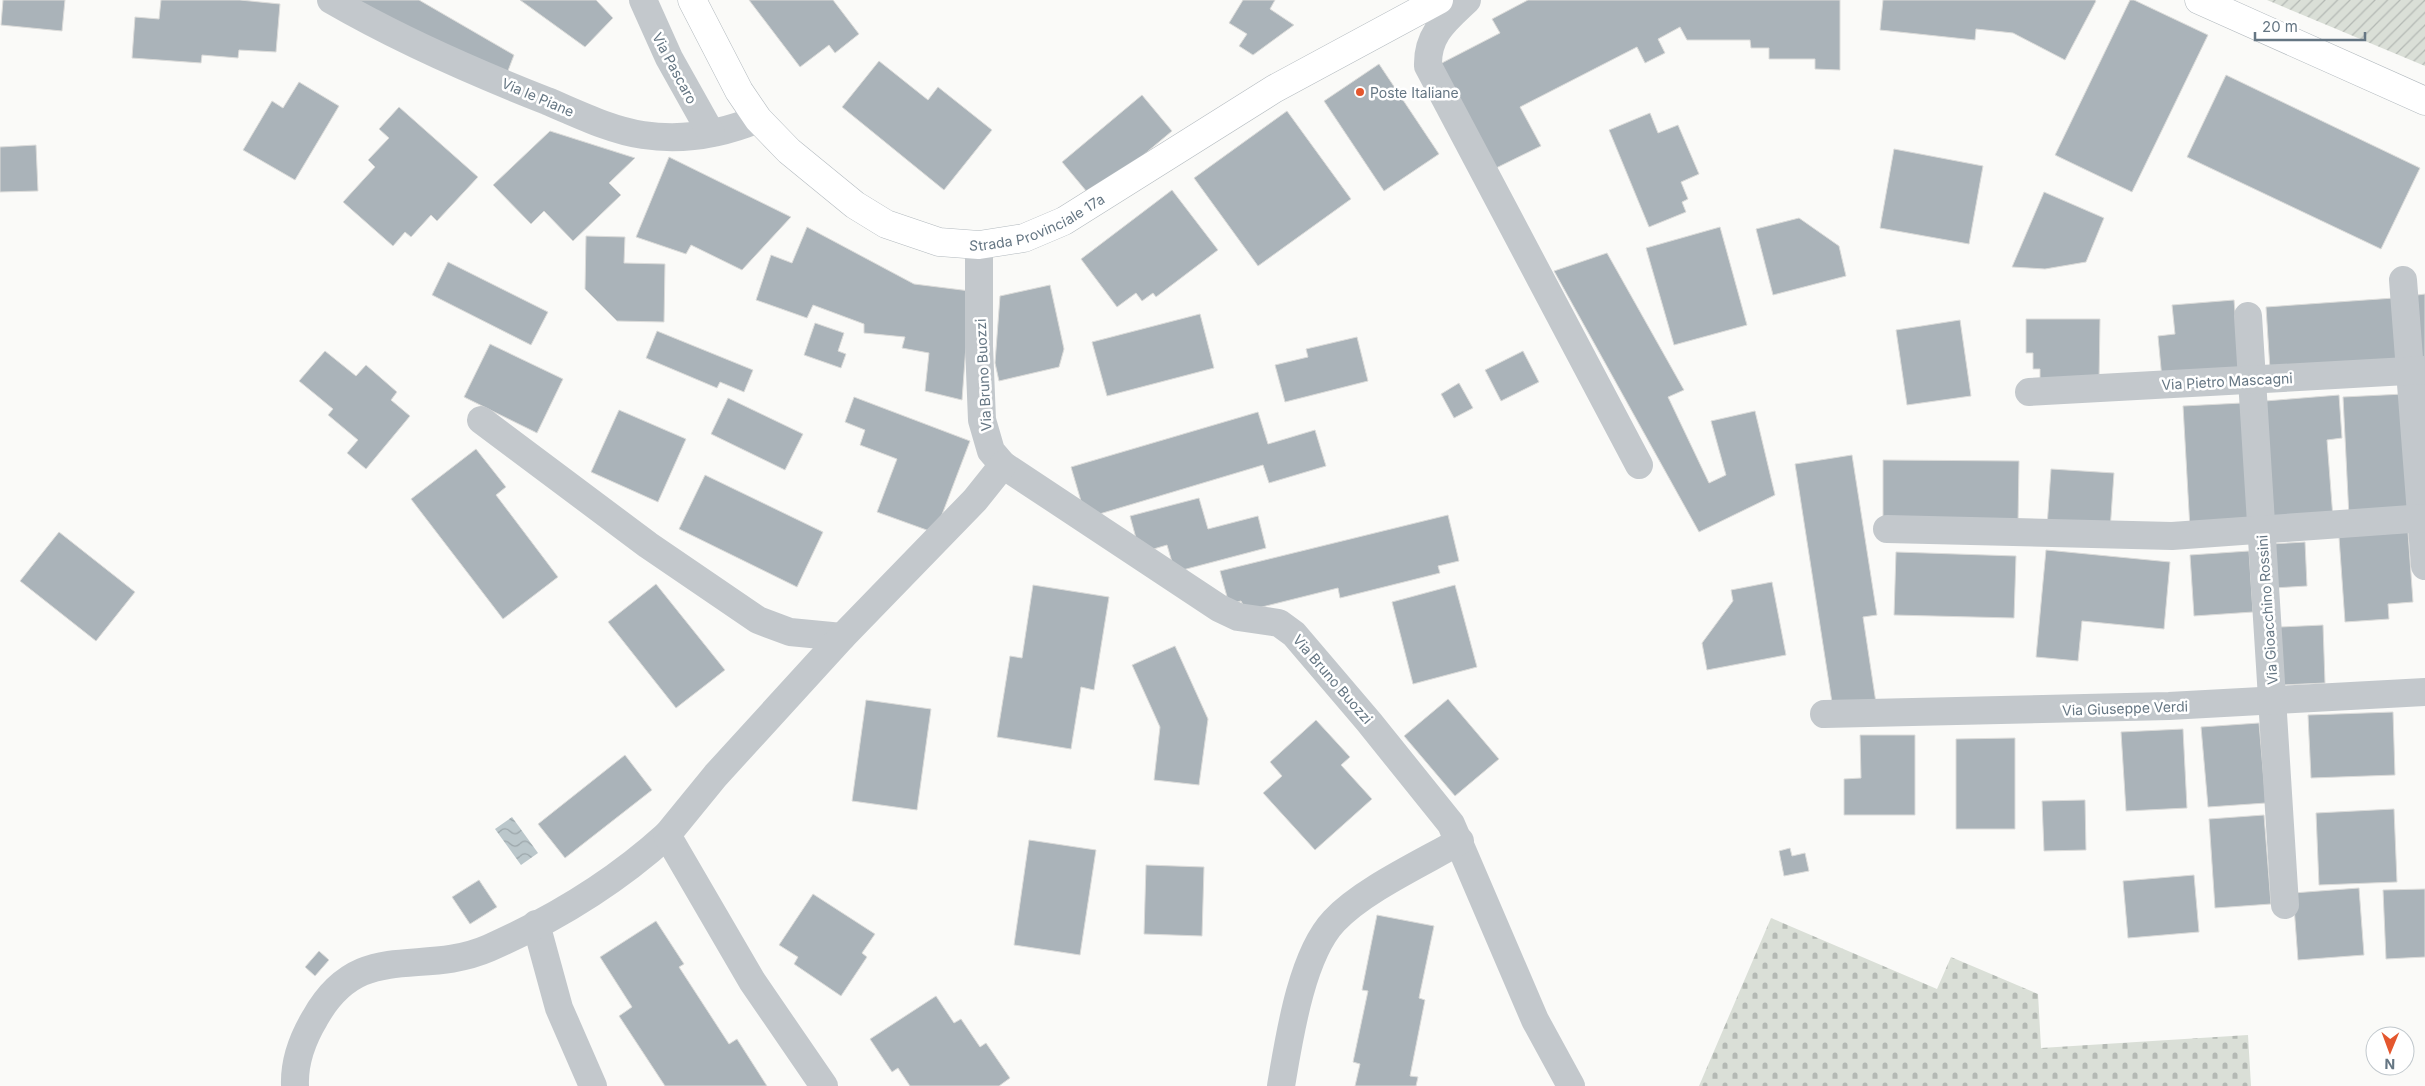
<svg xmlns="http://www.w3.org/2000/svg" width="2425" height="1086" font-family="Inter,sans-serif">
<style>
.cemetery{fill:url(#cemetery-stones)}
.garden{fill:url(#garden-furrows)}
.water{fill:url(#water-waves)}
.building{fill:#aab3b9;stroke:#dcdcda}
.lines{fill:none;stroke-linecap:round;stroke-linejoin:round}
.secondary-casing{stroke:#b3babf;stroke-width:29}
.street{stroke:#c3c8cc;stroke-width:28}
.secondary{stroke:#fff;stroke-width:28}
.poi-dot{fill:#e4572e;stroke:#fff;stroke-width:2}
.labels{text-anchor:middle;dominant-baseline:central;stroke-width:5;stroke-linejoin:round;paint-order:stroke}
.street-label{font-size:14px;fill:#657683;stroke:#fff}
.poi-label{font-size:14px;fill:#657683;stroke:#fff;text-anchor:start}
</style>
<defs>
<pattern id="cemetery-stones" width="16" height="16" patternUnits="userSpaceOnUse" patternTransform="scale(1.25)"><rect width="16" height="16" fill="#dadfd7"/><path d="M2 7V4a2 2 0 0 1 4 0v3zM10 15v-3a2 2 0 0 1 4 0v3z" fill="#b4b9b4"/></pattern>
<pattern id="garden-furrows" width="10" height="10" patternUnits="userSpaceOnUse" patternTransform="scale(1.25)"><rect width="10" height="10" fill="#dadfd7"/><path d="M-1 1l2-2M0 10L10 0M9 11l2-2" fill="none" stroke="#b4b9b4"/></pattern>
<pattern id="water-waves" width="16" height="10" patternUnits="userSpaceOnUse" patternTransform="scale(1.25)"><rect width="16" height="10" fill="#bbc7cb"/><path d="M0 5q4-4 8 0t8 0" fill="none" stroke="#9ca6aa"/></pattern>
</defs>
<rect width="100%" height="100%" fill="#fafaf8"/>
<polygon class="cemetery" points="1771,918 1937,989 1951,957 2038,994 2041,1048 2248,1035 2251,1086 1699,1086"/>
<polygon class="garden" points="2267,0 2425,0 2425,66"/>
<polygon class="water" points="512,817 538,853 521,865 495,829"/>
<g class="building">
<polygon points="3,0 65,0 62,31 1,25"/>
<polygon points="161,0 240,0 280,4 276,52 239,50 238,58 202,55 201,63 132,58 135,17 159,19"/>
<polygon points="343,0 419,0 514,55 506,76"/>
<polygon points="520,0 596,0 613,18 585,47"/>
<polygon points="749,0 833,0 859,34 835,53 829,45 800,67"/>
<polygon points="1243,0 1275,0 1270,9 1294,25 1253,55 1239,46 1247,34 1229,23"/>
<polygon points="1528,0 1840,0 1840,70 1815,69 1815,59 1769,59 1769,48 1751,48 1750,40 1687,40 1680,27 1658,39 1665,53 1645,63 1637,47 1520,107 1541,146 1492,170 1438,65 1500,33 1492,19"/>
<polygon points="1883,0 2095,0 2096,1 2065,60 2013,33 1976,29 1975,40 1880,30"/>
<polygon points="2130,0 2134,0 2208,35 2132,192 2055,155"/>
<polygon points="879,61 928,100 938,87 992,130 944,190 842,107"/>
<polygon points="1379,64 1439,154 1384,191 1324,101"/>
<polygon points="2226,75 2420,168 2381,249 2187,157"/>
<polygon points="299,82 339,106 295,180 243,150 272,101 283,108"/>
<polygon points="1142,95 1172,131 1092,198 1062,162"/>
<polygon points="399,107 478,177 437,221 431,215 411,237 405,232 393,246 343,202 375,167 368,160 389,138 379,129"/>
<polygon points="1287,111 1351,199 1258,266 1194,178"/>
<polygon points="1650,113 1658,133 1678,125 1699,174 1681,182 1688,199 1682,202 1686,212 1649,227 1609,130"/>
<polygon points="550,131 635,158 609,183 621,195 573,241 544,211 531,224 493,185"/>
<polygon points="36,145 38,191 0,192 0,147"/>
<polygon points="1894,149 1983,166 1969,244 1880,228"/>
<polygon points="669,157 791,217 742,270 691,245 686,254 636,237"/>
<polygon points="1172,190 1218,250 1156,297 1153,293 1142,301 1136,293 1117,307 1081,259"/>
<polygon points="2044,192 2104,218 2086,262 2045,269 2012,267"/>
<polygon points="1799,218 1839,246 1846,276 1773,295 1756,229"/>
<polygon points="807,227 914,284 970,291 962,400 925,391 929,353 902,348 905,337 864,333 864,324 813,305 807,318 756,300 771,255 792,263"/>
<polygon points="1720,227 1747,325 1674,345 1646,248"/>
<polygon points="586,236 625,237 624,263 665,264 664,322 617,321 585,289"/>
<polygon points="1607,253 1684,390 1668,397 1709,483 1726,475 1711,421 1755,411 1775,495 1699,532 1554,271"/>
<polygon points="448,262 548,312 531,345 432,295"/>
<polygon points="1050,285 1064,349 1059,367 999,381 995,363 1000,296"/>
<polygon points="2425,294 2425,362 2422,363 2417,295"/>
<polygon points="2394,298 2398,360 2270,370 2266,307"/>
<polygon points="2234,300 2240,372 2162,379 2158,336 2175,334 2172,305"/>
<polygon points="1200,314 1214,368 1107,396 1092,342"/>
<polygon points="2026,319 2100,319 2099,382 2040,383 2040,369 2033,369 2033,353 2026,353"/>
<polygon points="1960,320 1971,396 1907,405 1896,330"/>
<polygon points="815,323 844,333 838,351 846,354 841,368 804,355"/>
<polygon points="657,331 753,370 744,392 720,382 717,388 646,358"/>
<polygon points="1357,337 1368,381 1285,402 1275,365 1308,357 1306,349"/>
<polygon points="490,344 563,379 537,433 464,397"/>
<polygon points="325,351 356,376 366,365 397,392 391,400 410,416 366,469 347,453 358,440 328,415 333,409 299,381"/>
<polygon points="1523,351 1539,382 1501,401 1485,370"/>
<polygon points="1459,383 1473,408 1454,418 1441,394"/>
<polygon points="2404,394 2410,513 2349,517 2343,397"/>
<polygon points="2339,395 2342,438 2327,440 2333,518 2274,522 2265,401"/>
<polygon points="854,397 970,441 935,533 877,512 897,459 860,445 865,430 845,422"/>
<polygon points="728,398 803,434 785,470 711,434"/>
<polygon points="2242,403 2249,526 2190,529 2183,406"/>
<polygon points="619,410 686,439 658,502 591,472"/>
<polygon points="1258,412 1268,444 1315,430 1326,466 1269,483 1263,465 1086,518 1071,467"/>
<polygon points="476,449 506,487 496,495 558,577 503,619 411,499"/>
<polygon points="1852,455 1877,615 1863,617 1876,703 1833,709 1795,464"/>
<polygon points="1883,460 2019,461 2018,524 1883,524"/>
<polygon points="2051,469 2114,473 2110,531 2047,527"/>
<polygon points="705,475 823,532 797,587 679,529"/>
<polygon points="1199,498 1208,529 1258,516 1266,548 1175,572 1167,545 1140,553 1130,516"/>
<polygon points="1448,515 1459,561 1438,566 1440,573 1340,598 1338,588 1246,611 1241,601 1229,604 1220,571"/>
<polygon points="59,532 135,592 96,641 20,581"/>
<polygon points="2408,532 2413,602 2388,604 2389,619 2345,622 2339,537"/>
<polygon points="2305,542 2307,586 2274,588 2271,544"/>
<polygon points="2046,550 2170,562 2164,629 2082,621 2078,661 2036,657"/>
<polygon points="2249,551 2253,612 2194,616 2190,555"/>
<polygon points="1896,552 2016,556 2014,618 1894,615"/>
<polygon points="1772,582 1786,655 1707,670 1702,643 1733,601 1731,590"/>
<polygon points="656,584 725,670 676,708 608,622"/>
<polygon points="1033,585 1109,597 1094,690 1081,687 1071,749 997,737 1010,656 1022,658"/>
<polygon points="1455,585 1477,667 1413,684 1392,602"/>
<polygon points="2323,625 2325,683 2282,685 2280,627"/>
<polygon points="1175,646 1208,719 1199,785 1154,780 1160,727 1132,665"/>
<polygon points="1448,699 1499,759 1455,796 1404,736"/>
<polygon points="866,700 931,709 917,810 852,801"/>
<polygon points="2393,712 2395,775 2311,778 2308,715"/>
<polygon points="1316,720 1350,757 1341,765 1372,799 1315,850 1263,793 1282,776 1270,762"/>
<polygon points="2259,723 2266,803 2208,807 2201,727"/>
<polygon points="2183,729 2187,808 2126,811 2121,732"/>
<polygon points="1860,735 1915,735 1915,815 1844,815 1844,779 1861,778"/>
<polygon points="2015,738 2015,829 1956,829 1956,739"/>
<polygon points="625,755 652,790 565,858 538,824"/>
<polygon points="2085,800 2086,850 2044,851 2042,801"/>
<polygon points="2394,809 2397,882 2319,885 2316,813"/>
<polygon points="2264,815 2271,904 2215,908 2209,819"/>
<polygon points="1029,840 1096,850 1080,955 1014,945"/>
<polygon points="1790,848 1792,856 1805,853 1809,871 1784,876 1779,851"/>
<polygon points="1146,865 1204,867 1202,936 1144,934"/>
<polygon points="2194,875 2199,932 2128,938 2123,881"/>
<polygon points="479,880 497,907 470,924 452,897"/>
<polygon points="2359,888 2364,955 2298,960 2293,893"/>
<polygon points="2425,889 2425,957 2386,959 2383,890"/>
<polygon points="813,894 875,934 862,953 867,957 841,996 794,964 798,957 779,945"/>
<polygon points="1377,915 1434,926 1419,998 1425,1000 1410,1076 1418,1077 1416,1086 1355,1086 1360,1064 1353,1062 1368,991 1362,990"/>
<polygon points="656,921 684,964 679,967 729,1044 737,1039 767,1086 665,1086 619,1016 632,1007 600,957"/>
<polygon points="319,951 329,960 315,976 305,967"/>
<polygon points="936,996 954,1023 961,1019 980,1047 986,1043 1010,1078 999,1086 910,1086 898,1068 892,1072 870,1039"/>
</g>
<g class="lines">
<g class="secondary-casing">
<g id="secondary">
<path id="s1" d="M692,0L739,91L758,119L789,151L855,205L886,224L939,242L979,245L1024,238L1064,221L1274,89L1439,0"/>
<polyline points="2199,0 2425,101"/>
</g>
</g>
<g class="street">
<path d="M331,0C400,40 473,72 547,101C578,114 610,130 643,135C683,141 722,134 758,119"/>
<polyline points="643,0 669,58 711,133"/>
<path d="M1467,0C1446,20 1427,34 1428,66L1639,465"/>
<polyline points="979,245 979,346 982,420 991,451 1003,465 1219,608 1238,617 1279,623 1294,634 1369,722 1451,824 1535,1020 1571,1086"/>
<polyline points="2403,280 2425,566"/>
<polyline points="2248,316 2285,905"/>
<polyline points="2029,392 2425,370"/>
<polyline points="481,420 648,545 758,620 790,632 842,637"/>
<polyline points="1887,529 2172,536 2425,518"/>
<polyline points="1824,714 2169,706 2425,692"/>
<polyline points="536,924 559,1008 593,1086"/>
<path d="M295,1086C294,1062 303,1038 315,1018C360,938 420,978 489,948C555,919 614,883 667,835"/>
<polyline points="824,1086 752,981 667,835 716,775 842,637 975,500 1003,465"/>
<path d="M1281,1086C1289,1039 1301,956 1334,921C1363,890 1422,863 1460,841"/>
</g>
<use href="#secondary" class="secondary"/>
</g>
<circle class="poi-dot" cx="1360" cy="92" r="5"/>
<g class="labels">
<g class="street-label">
<text transform="translate(675 68) rotate(62)">Via Pascaro</text>
<text transform="translate(538 97) rotate(23)">Via le Piane</text>
<text stroke="none"><textPath href="#s1" startOffset="461">Strada Provinciale 17a</textPath></text>
<text transform="translate(983 375) rotate(-93)">Via Bruno Buozzi</text>
<text transform="translate(2227 381) rotate(-3)">Via Pietro Mascagni</text>
<text transform="translate(2267 610) rotate(-94)">Via Gioacchino Rossini</text>
<text transform="translate(1333 679) rotate(49)">Via Bruno Buozzi</text>
<text transform="translate(2125 708) rotate(-2)">Via Giuseppe Verdi</text>
</g>
<g class="poi-label">
<text x="1370" y="92">Poste Italiane</text>
</g>
</g>
<g transform="translate(2390 1051) rotate(181)"><circle r="24" fill="#ffffff" stroke="#c1c8cd"/>
<path d="M0-4L9 19L0 12L-9 19Z" fill="#e4572e"/>
<text y="-8" font-size="14" font-weight="bold" text-anchor="middle" fill="#657683">N</text>
</g>
<path d="M2255 32v8h110v-8" fill="none" stroke="#657683" stroke-width="2.5"/>
<text x="2262" y="32" font-size="15" fill="#657683" stroke="#ffffff" stroke-width="4" paint-order="stroke">20 m</text>
</svg>
